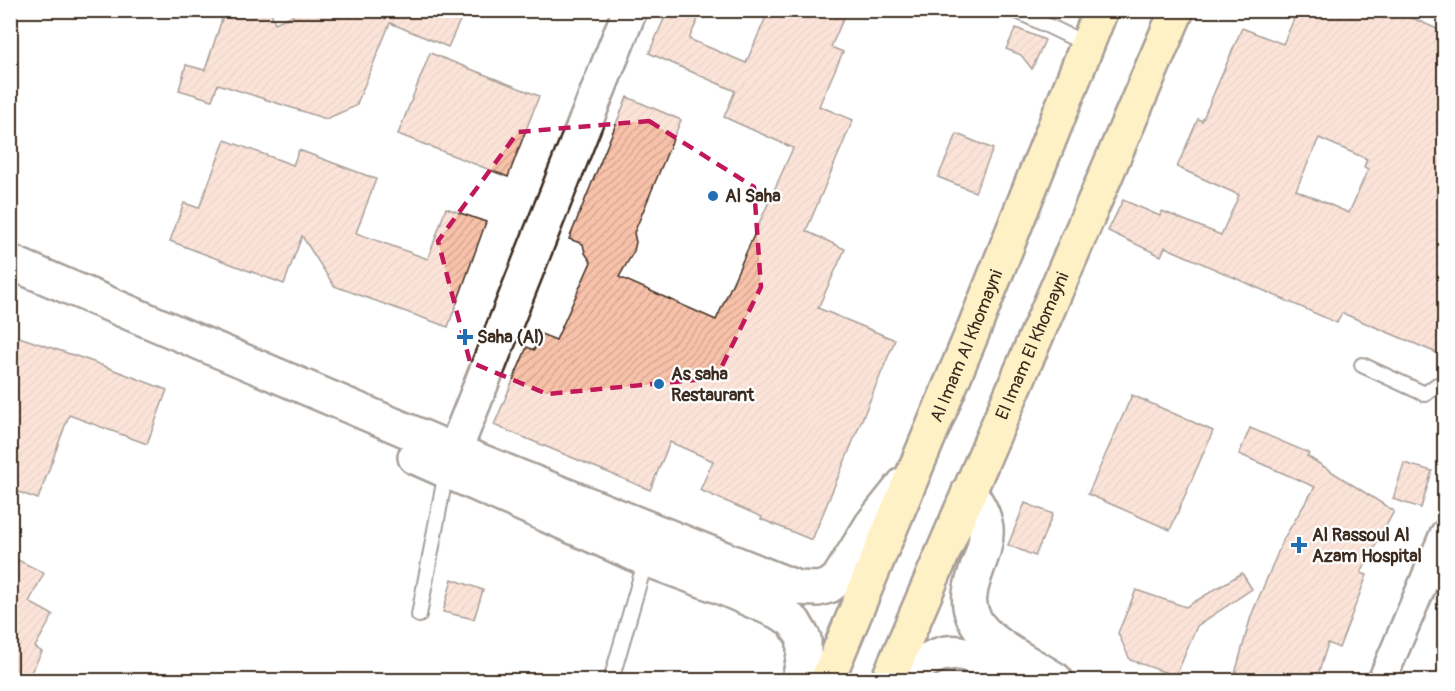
<svg xmlns="http://www.w3.org/2000/svg" width="1455" height="691" font-family="Pangolin,sans-serif">
<style>
.building{fill:url(#building-hatch);stroke:#3b2a1e;stroke-width:1.5;fill-rule:evenodd}
.lines{fill:none;stroke-linecap:round;stroke-linejoin:round}
.lane-casing{stroke:#3b2a1e;stroke-width:18}
.street-casing{stroke:#3b2a1e;stroke-width:32}
.secondary-casing{stroke:#3b2a1e;stroke-width:38}
.highway-casing{stroke:#3b2a1e;stroke-width:38}
.lane{stroke:#fff;stroke-width:14}
.street{stroke:#fff;stroke-width:27}
.secondary{stroke:#fff;stroke-width:33}
.highway{stroke:#ffdf80;stroke-width:33}
.marked{fill:none;stroke:#c2185b;stroke-width:4.5;stroke-dasharray:12 8;stroke-linejoin:round}
.poi-dot{fill:#1f6fb2;stroke:#fff;stroke-width:2}
.labels{text-anchor:middle;dominant-baseline:central;stroke-width:4.5;stroke-linejoin:round;paint-order:stroke}
.poi-label{font-size:18px;font-weight:bold;fill:#3b2a1e;stroke:#fff;text-anchor:start}
.street-label{font-size:18px;fill:#3b2a1e;stroke:#fff}
</style>
<defs>
<pattern id="building-hatch" width="6" height="6" patternUnits="userSpaceOnUse" patternTransform="scale(1.5)"><rect width="6" height="6" fill="#f8c2aa"/><path d="M-1 1l2-2M0 6l6-6M5 7l2-2" fill="none" stroke="#d6a792"/></pattern>
</defs>
<rect width="100%" height="100%" fill="#fff"/>
<filter id="ink" filterUnits="userSpaceOnUse"><feTurbulence type="fractalNoise" baseFrequency=".0167" numOctaves="2"/><feDisplacementMap in="SourceGraphic" scale="12" xChannelSelector="R" yChannelSelector="G"/><feConvolveMatrix kernelMatrix="1 2 1 2 8 2 1 2 1" color-interpolation-filters="sRGB"/></filter>
<g filter="url(#ink)">
<g class="building">
<polygon points="225,10 270,10 275,23 304,10 447,10 462,16 448,47 390,23 356,106 326,119 218,84 212,100 179,90 186,65 205,70"/>
<polygon points="668,10 702,10 689,39 746,63 769,10 847,10 831,47 843,52 819,106 853,120 806,231 845,249 818,308 895,340 812,540 761,519 762,517 700,490 713,461 670,442 650,490 494,425 527,347 534,350 541,334 556,340 591,262 585,253 583,244 569,239 627,97 681,120 634,233 636,242 634,251 619,277 716,320 793,148 724,117 735,91 649,53"/>
<path d="M1298,10H1412L1410,17L1444,32V356L1342,313L1337,323L1165,247L1161,256L1108,231L1123,200L1160,216L1162,211L1221,235L1239,195L1177,167L1198,119L1202,121L1242,28L1283,44ZM1319,138L1367,159L1364,167L1368,169L1349,213L1296,190Z"/>
<polygon points="1016,28 1045,40 1032,69 1021,55 1006,49"/>
<polygon points="430,53 539,96 508,177 398,134"/>
<polygon points="957,134 993,149 975,192 938,177"/>
<polygon points="225,140 293,165 299,150 376,179 356,233 428,259 446,208 486,222 448,327 334,286 302,236 284,284 170,241 184,203 199,208"/>
<polygon points="10,334 88,360 167,390 147,444 69,415 38,499 10,489"/>
<polygon points="1132,395 1213,431 1170,530 1088,494"/>
<polygon points="1250,428 1309,453 1307,456 1394,511 1361,573 1367,575 1339,648 1328,643 1316,681 1233,681 1251,616 1284,538 1315,487 1239,454"/>
<polygon points="1404,463 1432,471 1421,508 1393,499"/>
<polygon points="1025,503 1053,514 1035,556 1008,545"/>
<polygon points="10,556 44,573 29,602 53,615 35,647 42,652 26,681 10,681"/>
<polygon points="1242,573 1252,589 1197,626 1176,676 1130,660 1118,633 1136,590 1186,607"/>
<polygon points="452,579 483,590 474,619 443,612"/>
</g>
<g class="lines">
<g class="lane-casing">
<g id="lane">
<polyline points="1015,10 1086,44"/>
<polyline points="1362,365 1425,394 1437,385 1444,388"/>
<polyline points="419,615 446,472"/>
<polyline points="611,680 646,559"/>
</g>
</g>
<g class="street-casing">
<polyline id="street" points="1382,680 1444,534"/>
</g>
<g class="secondary-casing">
<g id="secondary">
<polyline points="10,262 455,451 797,588 818,589 829,586 838,579 872,524 904,484"/>
<polyline points="415,457 646,559 721,587 781,613 794,622 804,639 804,655 799,680"/>
<polyline points="447,470 630,10"/>
<path d="M969,491C977,503 984,513 986,528C989,564 949,597 984,632C1004,652 1033,665 1056,680"/>
<path d="M904,680C945,635 973,653 1018,680"/>
</g>
</g>
<g class="highway-casing">
<g id="highway">
<path id="s1" d="M827,680L973,331L1101,10"/>
<path id="s2" d="M888,680L1177,10"/>
</g>
</g>
<use href="#lane" class="lane"/>
<use href="#street" class="street"/>
<use href="#secondary" class="secondary"/>
<use href="#highway" class="highway"/>
</g>
</g>
<path d="M0 0H1455V691H0ZM649,121L754,187L761,287L716,378L547,394L470,362L438,241L518,132Z" fill="#fff" fill-opacity=".55" fill-rule="evenodd"/>
<path class="marked" d="M649,121L754,187L761,287L716,378L547,394L470,362L438,241L518,132Z"/>
<g class="poi-dot">
<circle cx="713" cy="196" r="6"/>
<path d="M462 328h6v6h6v6h-6v6h-6v-6h-6v-6h6z"/>
<circle cx="659" cy="384" r="6"/>
<path d="M1296 536h6v6h6v6h-6v6h-6v-6h-6v-6h6z"/>
</g>
<g class="labels">
<g class="poi-label">
<text x="725" y="196">Al Saha</text>
<text x="477" y="337">Saha (Al)</text>
<text x="671" y="374">As saha<tspan x="671" dy="21">Restaurant</tspan></text>
<text x="1312" y="535">Al Rassoul Al<tspan x="1312" dy="21">Azam Hospital</tspan></text>
</g>
<g class="street-label">
<text stroke="none"><textPath href="#s2" startOffset="364">El Imam El Khomayni</textPath></text>
<text stroke="none"><textPath href="#s1" startOffset="362">Al Imam Al Khomayni</textPath></text>
</g>
</g>
<rect width="1455" height="691" fill="none" stroke="#fff" stroke-width="36"/>
<rect x="18" y="18" width="1419" height="655" fill="none" stroke="#3b2a1e" stroke-width="2" filter="url(#ink)"/>
</svg>
